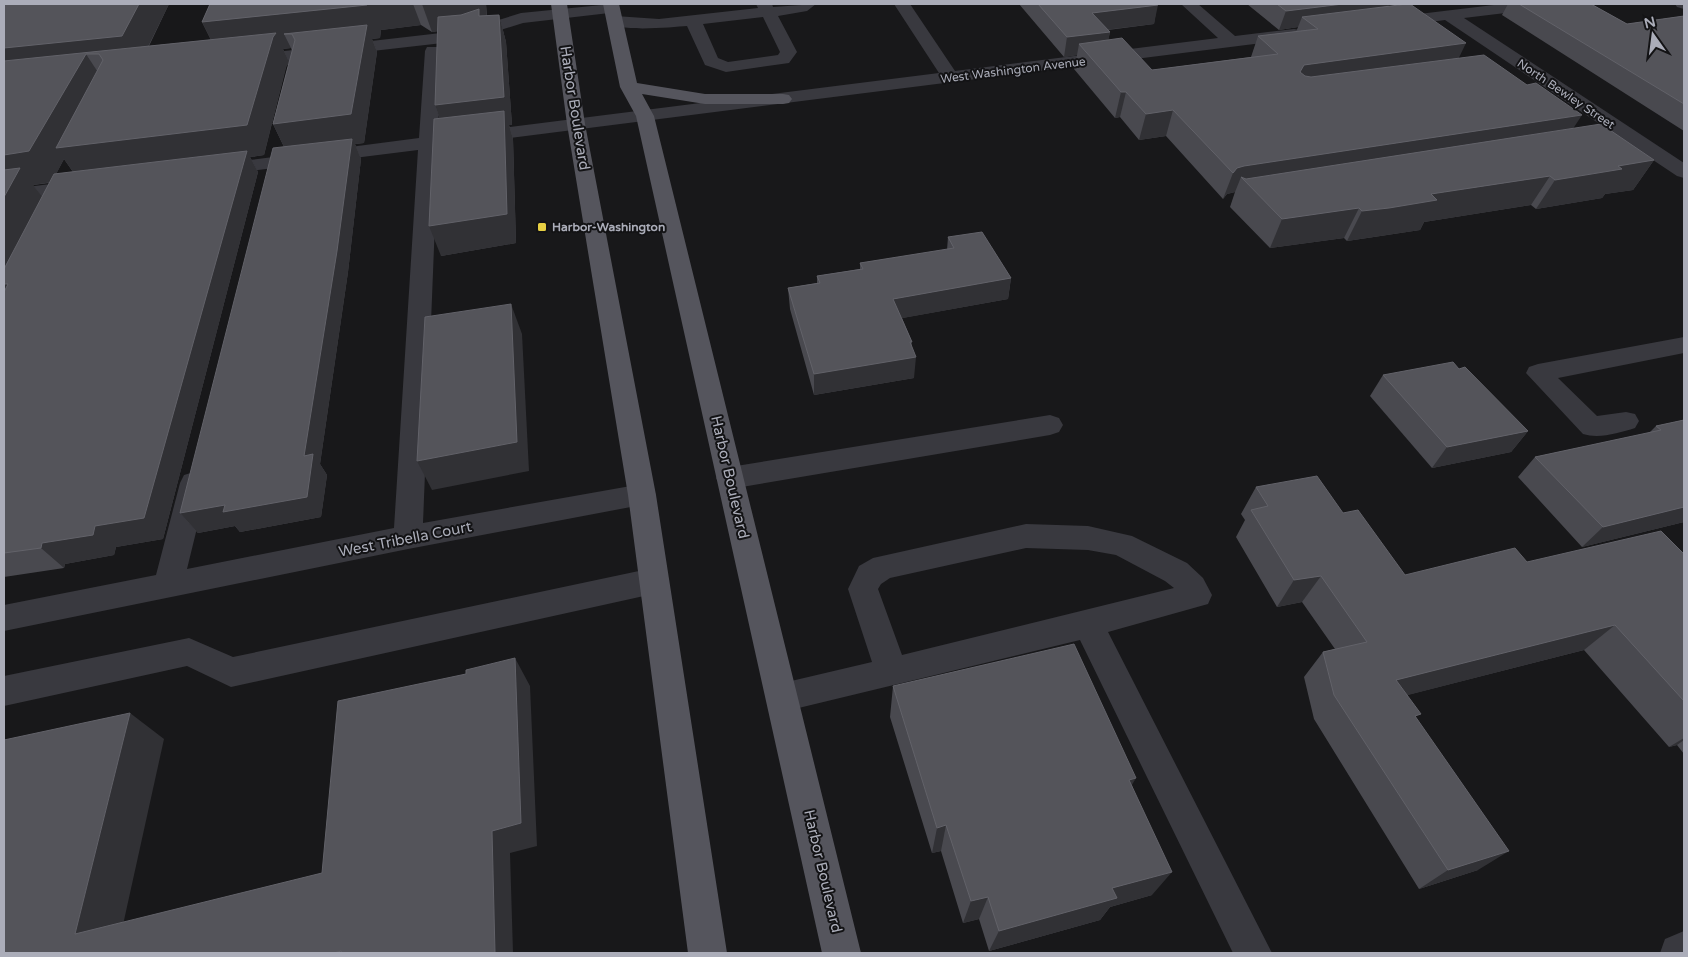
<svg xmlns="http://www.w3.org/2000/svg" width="1688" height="957" font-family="'Varela Round',sans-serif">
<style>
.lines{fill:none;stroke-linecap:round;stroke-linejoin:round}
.minor{fill:#39393f;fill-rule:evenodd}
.major{fill:#55555d;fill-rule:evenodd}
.wall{fill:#49494f;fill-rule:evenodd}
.shaded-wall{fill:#313135}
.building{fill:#54545a;stroke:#626269}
.poi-dot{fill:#e7cf43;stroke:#131315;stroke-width:2}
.labels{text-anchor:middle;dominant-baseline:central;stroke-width:4;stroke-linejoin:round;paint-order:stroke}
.far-street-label{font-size:12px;fill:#abadb9;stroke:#131315}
.far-poi-label{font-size:12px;font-weight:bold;fill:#abadb9;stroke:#131315;text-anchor:start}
.street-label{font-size:15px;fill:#abadb9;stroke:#131315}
</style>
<rect width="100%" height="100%" fill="#18181a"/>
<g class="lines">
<g class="minor">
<polygon points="612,4 620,9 618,12 523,23 469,40 249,65 243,64 240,60 243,56 249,55 467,30 521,13"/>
<path d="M756,4H772L773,7L816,4L807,11L778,16L797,52L789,63L726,72L705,65L687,26C672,27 615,33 607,21L615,16L659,19L758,8ZM763,17L780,52L778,55L728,62L718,58L703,24Z"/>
<polygon points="894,4 910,4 955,71 1218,38 1181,4 1198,4 1235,36 1294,29 1300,30 1302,34 1300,38 1294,39 438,147 423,523 642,484 652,487 656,495 652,503 408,549 4,631 4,605 156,575 180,483 184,475 194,472 204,475 208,483 187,569 394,528 418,150 218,175 211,173 208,169 211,165 419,138 425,51 427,47 439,47 441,51 438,136 939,73"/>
<polygon points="1502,4 1546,4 1538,9 1464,18 1684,163 1684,178 1677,176 1629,144 1587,151 1580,149 1577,145 1580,141 1616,135 1445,20 1394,27 1386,22 1394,17"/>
<polygon points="1675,4 1684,4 1684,9 1677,7"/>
<polygon points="81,180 88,182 91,186 88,190 4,202 4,190"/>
<path d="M1684,337V353L1558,378L1597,416L1626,412L1635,414L1639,421L1635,428C1619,433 1599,439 1583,434L1526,373L1529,367L1538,364Z"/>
<polygon points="1050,415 1059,418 1063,425 1059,432 1050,435 730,489 720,485 716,478 720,471 730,467"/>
<path d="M1026,524L1088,526L1132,536L1187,563L1203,578L1212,595L1208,604L1108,632L1272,953H1233L1080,640L782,712L770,708L766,697L770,686L872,662L848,589L859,566L873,558ZM1026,548L1088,550L1116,555L1165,581L1174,588L902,655L878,589L881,584L890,578Z"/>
<polygon points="653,568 664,572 668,581 664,590 653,594 231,687 187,666 4,706 4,676 189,638 233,657"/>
<polygon points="1684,931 1684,953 1660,953 1665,939"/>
</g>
<g class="major">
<polygon points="551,4 567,4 585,124 656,495 727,953 688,953 628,495 567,124"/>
<polygon points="603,4 619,4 637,83 705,94 783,94 789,95 792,99 789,103 783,104 705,104 642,94 654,116 861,953 822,953 636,116 620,87"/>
</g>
</g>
<g class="wall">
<path d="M4,4H169L149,46L211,40L202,22L210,4H486L487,16L499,15L506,42L512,125H509L513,139L516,243L441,256L440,119L435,105L438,31L432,32L421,25L381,30L380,38L372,39L377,52L364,143L355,144L361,159L348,272L320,464L327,475L321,517L240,532L235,526L198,533L180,513L284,147L273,124L292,51L291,48L283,49L289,62L286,67L264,155L250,157L258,172L163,539L116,547L114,555L65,564L64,568L4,577ZM64,159L73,172L56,174ZM49,183L42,197L33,185Z"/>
<polygon points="1019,4 1157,4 1154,24 1108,30 1110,32 1108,40 1152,70 1251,57 1258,36 1296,32 1298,27 1279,30 1247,4 1389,4 1388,6 1459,58 1573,129 1654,160 1633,190 1605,194 1602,198 1536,209 1531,205 1424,222 1420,230 1374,237 1347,241 1344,238 1270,248 1230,207 1235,192 1227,194 1223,199 1166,136 1139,140 1120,117 1115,118 1074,69 1077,55 1064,57"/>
<polygon points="1508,4 1591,4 1627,24 1684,16 1684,131 1502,15"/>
<polygon points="948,237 1011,278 1008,299 902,318 912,342 912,347 914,378 814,395 790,309 788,288 817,283 817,276 860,269 860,263 947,250"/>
<polygon points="1459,369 1528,431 1511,452 1432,468 1370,396 1383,375"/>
<polygon points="1684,420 1684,522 1582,547 1518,477 1535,457 1649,433 1656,426"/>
<polygon points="1256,487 1343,513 1405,575 1527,562 1684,554 1684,754 1677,745 1669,747 1584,650 1407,695 1478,870 1419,889 1314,719 1304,677 1323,652 1335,649 1302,602 1277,607 1236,537 1245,520 1241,514"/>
<polygon points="893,686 1132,785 1152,895 1110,907 1100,920 989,951 979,919 963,923 941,851 932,853 890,717"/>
</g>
<g class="shaded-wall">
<polygon points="139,4 169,4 139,65 99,54 86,54 105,83 219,56 202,22 367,4 413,4 421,25 381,30 380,38 372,39 377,52 364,143 355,144 361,159 348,272 320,464 327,475 321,517 240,532 235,526 198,533 180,513 304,456 287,153 273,124 295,40 292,34 284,34 291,48 283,49 289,62 286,67 264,155 250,157 258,172 163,539 116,547 114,555 65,564 64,568 41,548 78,179 64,159 52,182 33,185 44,199 4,276 4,48"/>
<polygon points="422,4 486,4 487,22 467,28 432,32"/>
<polygon points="1343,4 1389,4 1384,17 1302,17 1298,27 1279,30 1286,11"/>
<polygon points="1158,5 1154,24 1088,32 1092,13"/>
<polygon points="499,15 506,42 512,125 509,125 513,139 516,243 441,256 429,226 445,133 435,105"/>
<polygon points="1110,32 1106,51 1079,44 1077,55 1064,57 1067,37"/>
<polygon points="1466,43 1454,68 1295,90 1300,72 1304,65"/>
<polygon points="1121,92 1126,92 1120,117 1115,118"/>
<polygon points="1173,110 1166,136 1139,140 1146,114"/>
<polygon points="1582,115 1565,141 1253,189 1241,177 1235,192 1227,194 1223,199 1233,173 1237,168 1244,166"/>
<polygon points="1654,160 1633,190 1605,194 1602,198 1536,209 1555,180 1618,166"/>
<polygon points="1550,176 1531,205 1424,222 1420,230 1347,241 1362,211 1431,194"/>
<polygon points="1359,208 1344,238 1270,248 1282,219"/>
<polygon points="1011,278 1008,299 892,320 893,299"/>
<polygon points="4,284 8,284 4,295"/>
<polygon points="511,304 522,334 529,471 432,490 417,461"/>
<polygon points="910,342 912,342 911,358 916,357 914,378 814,395 814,374"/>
<polygon points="1528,431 1511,452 1432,468 1447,447"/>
<polygon points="1684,507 1684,522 1582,547 1603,527"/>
<polygon points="1321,576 1302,602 1277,607 1294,580"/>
<polygon points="1615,625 1584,650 1373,704 1396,680"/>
<polygon points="515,658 530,686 537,846 510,853 513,953 495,953 492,831"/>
<polygon points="130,713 164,739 117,952 75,934"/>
<polygon points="1684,738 1684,740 1677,745 1669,747"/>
<polygon points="1136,778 1120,805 1129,780"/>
<polygon points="946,825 941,851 932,853 937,828"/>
<polygon points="1509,851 1478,870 1419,889 1448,870"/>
<polygon points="1172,872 1152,895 1110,907 1100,920 989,951 999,931 1112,888"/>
<polygon points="988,897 979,919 963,923 971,901"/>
</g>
<g class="building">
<polygon points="4,4 139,4 122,36 4,48"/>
<polygon points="210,4 367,4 367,5 202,22"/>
<polygon points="1038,4 1157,4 1158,5 1092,13 1110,32 1067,37"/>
<polygon points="1277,4 1343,4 1286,11"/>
<polygon points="1407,4 1410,4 1466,43 1304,65 1300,72 1305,76 1311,77 1484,55 1527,85 1536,83 1582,115 1244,166 1237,168 1233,173 1173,110 1146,114 1126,92 1121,92 1079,44 1122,38 1152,70 1278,54 1258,36 1318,29 1302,17"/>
<polygon points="1519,4 1591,4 1627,24 1684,16 1684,104"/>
<polygon points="479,9 479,16 499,15 504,97 435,105 438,17 461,15"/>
<polygon points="367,25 351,114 273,124 295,40 292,34 284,34"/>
<polygon points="276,33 273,37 247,125 56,148 103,60 99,54 86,54 29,151 4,155 4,61"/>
<polygon points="504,111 507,214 429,226 434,119"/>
<polygon points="1601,124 1654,160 1618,166 1622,169 1555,180 1550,176 1431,194 1437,200 1389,208 1362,211 1359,208 1282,219 1241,177 1246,179"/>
<polygon points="352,139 337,251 304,456 313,454 307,497 223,512 225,505 180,513 273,148"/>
<polygon points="247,151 144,518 95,526 93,535 42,543 41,548 4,553 4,292 8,284 4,284 4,269 54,174"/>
<polygon points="20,168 4,197 4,170"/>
<polygon points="982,232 1011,278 893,299 912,342 910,342 916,357 814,374 788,288 820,283 817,276 863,269 860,263 954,248 948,237"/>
<polygon points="511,304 517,442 417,461 425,317"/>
<polygon points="1453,362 1459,369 1465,367 1528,431 1447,447 1383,375"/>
<polygon points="1684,420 1684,507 1603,527 1535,457 1661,430 1656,426"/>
<polygon points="1317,476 1343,513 1358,510 1405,575 1515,548 1527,562 1661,531 1684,554 1684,701 1615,625 1396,680 1421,714 1415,716 1509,851 1448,870 1334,695 1323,652 1367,642 1321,576 1294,580 1251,510 1268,506 1256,487"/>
<polygon points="1074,644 1136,778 1129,780 1172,872 1112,888 1117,898 999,931 988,897 971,901 946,825 937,828 893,686"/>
<polygon points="515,658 521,823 492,831 495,953 341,953 341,951 334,953 4,953 4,740 130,713 75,934 322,873 338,701 466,674 466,670"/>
</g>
<rect class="poi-dot" x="537" y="222" width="10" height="10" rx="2.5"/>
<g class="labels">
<g class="far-street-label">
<text transform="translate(1013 70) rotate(-7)">West Washington Avenue</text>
<text transform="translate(1566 94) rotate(34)">North Bewley Street</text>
</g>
<g class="far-poi-label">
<text x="552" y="227">Harbor-Washington</text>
</g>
<g class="street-label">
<text transform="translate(575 108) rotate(81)">Harbor Boulevard</text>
<text transform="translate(730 477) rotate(77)">Harbor Boulevard</text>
<text transform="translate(405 539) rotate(-11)">West Tribella Court</text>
<text transform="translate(823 871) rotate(77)">Harbor Boulevard</text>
</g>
</g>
<rect width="1688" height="957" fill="none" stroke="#abadb9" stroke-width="10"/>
<g transform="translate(1653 35) rotate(346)" stroke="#131315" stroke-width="4" paint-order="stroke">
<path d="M0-4L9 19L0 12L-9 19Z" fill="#abadb9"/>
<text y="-8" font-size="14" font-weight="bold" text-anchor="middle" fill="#abadb9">N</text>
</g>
</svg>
